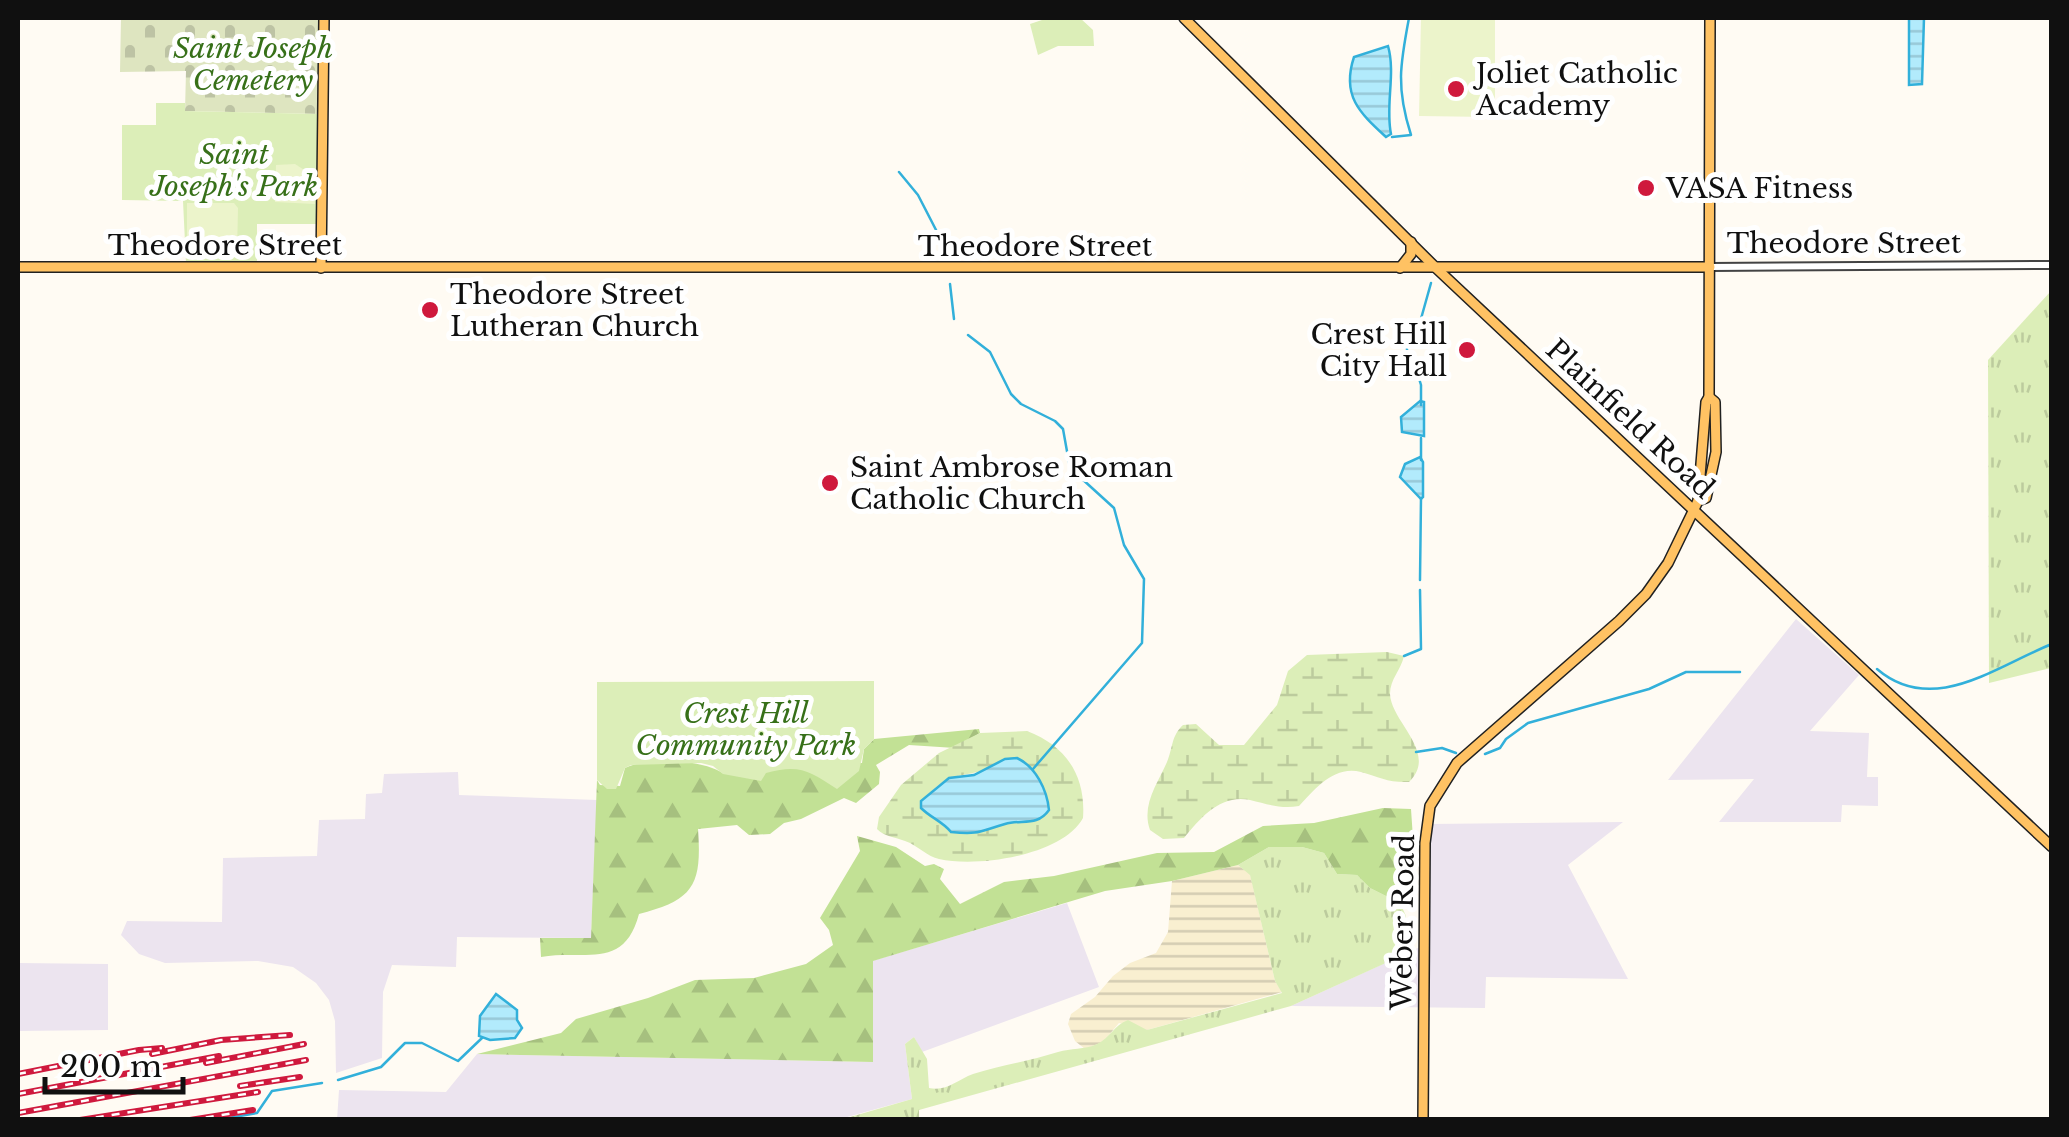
<svg xmlns="http://www.w3.org/2000/svg" width="2069" height="1137" font-family="'Libre Baskerville',serif">
<style>
.industrial{fill:#ece4ef}
.farmland{fill:url(#farmland-rules)}
.grass{fill:url(#grass-tufts)}
.forest{fill:url(#forest-firs)}
.wetland{fill:url(#wetland-marsh);fill-rule:evenodd}
.cemetery{fill:url(#cemetery-stones)}
.park{fill:#dceeb8}
.pitch{fill:#ecf4cb}
.water{fill:url(#water-rules);stroke:#32b0da;stroke-width:2.5}
.lines{fill:none;stroke-linecap:round;stroke-linejoin:round}
.stream{stroke:#32b0da;stroke-width:2.5}
.minor-casing{stroke:#434343;stroke-width:10}
.major-casing{stroke:#212121;stroke-width:12}
.minor{stroke:#fff;stroke-width:6}
.major{stroke:#ffc263;stroke-width:9}
.rail-casing{stroke:#cf193d;stroke-width:6}
.rail{stroke:#fff;stroke-width:2.5;stroke-dasharray:8;stroke-linecap:butt}
.poi-dot{fill:#cf193d;stroke:#fff;stroke-width:4}
.labels{text-anchor:middle;dominant-baseline:central;stroke-width:10;stroke-linejoin:round;paint-order:stroke}
.park-label{font-size:28px;font-style:italic;fill:#377019;stroke:#fff}
.poi-label{font-size:28px;fill:#101010;stroke:#fff;text-anchor:start}
.street-label{font-size:28px;fill:#101010;stroke:#fff}
</style>
<defs>
<pattern id="farmland-rules" width="6" height="5" patternUnits="userSpaceOnUse" patternTransform="scale(2.5)"><rect width="6" height="5" fill="#f9efd0"/><path d="M0 2.5h6" fill="none" stroke="#d4ccb2"/></pattern>
<pattern id="grass-tufts" width="24" height="20" patternUnits="userSpaceOnUse" patternTransform="scale(2.5)"><rect width="24" height="20" fill="#dceeb8"/><path d="M3 7l-1-3M5 7V3M7 7l1-3M15 17l-1-3M17 17v-4M19 17l1-3" fill="none" stroke="#bccb9d"/></pattern>
<pattern id="forest-firs" width="22" height="20" patternUnits="userSpaceOnUse" patternTransform="scale(2.5)"><rect width="22" height="20" fill="#c2e195"/><path d="M5 1l3.5 6h-7zM16 11l3.5 6h-7z" fill="#a6c07f"/></pattern>
<pattern id="wetland-marsh" width="20" height="14" patternUnits="userSpaceOnUse" patternTransform="scale(2.5)"><rect width="20" height="14" fill="#dceeb8"/><path d="M1 5h8M5 5V1M11 12h8M15 12V8" fill="none" stroke="#bccb9d"/></pattern>
<pattern id="cemetery-stones" width="16" height="16" patternUnits="userSpaceOnUse" patternTransform="scale(2.5)"><rect width="16" height="16" fill="#dee5c0"/><path d="M2 7V4a2 2 0 0 1 4 0v3zM10 15v-3a2 2 0 0 1 4 0v3z" fill="#bdc3a4"/></pattern>
<pattern id="water-rules" width="6" height="5" patternUnits="userSpaceOnUse" patternTransform="scale(2.5)"><rect width="6" height="5" fill="#b2ebfc"/><path d="M0 2.5h6" fill="none" stroke="#98c8d7"/></pattern>
</defs>
<rect width="100%" height="100%" fill="#fffbf3"/>
<g class="industrial">
<polygon points="1796,619 1859,675 1810,731 1869,733 1867,777 1878,777 1878,806 1842,805 1841,822 1719,822 1754,779 1668,780"/>
<polygon points="458,772 459,795 597,800 591,938 457,937 456,967 392,965 383,992 382,1058 336,1073 335,1021 329,1000 316,983 293,967 258,961 165,963 139,954 121,935 127,921 222,922 223,858 317,856 319,820 365,819 366,794 382,793 384,774"/>
<polygon points="1623,822 1568,865 1628,979 1486,977 1485,1008 1291,1006 1429,943 1430,824"/>
<polygon points="1067,903 1099,987 922,1052 914,1037 905,1044 912,1099 840,1119 337,1120 339,1090 446,1092 477,1054 872,1062 872,961"/>
<polygon points="18,963 108,964 108,1030 18,1031"/>
</g>
<polygon class="farmland" points="1238,865 1250,874 1275,981 1282,992 1147,1030 1119,1023 1103,1042 1085,1049 1075,1041 1068,1024 1071,1014 1095,997 1113,976 1130,963 1156,953 1168,932 1172,881"/>
<g class="grass">
<polygon points="2051,291 2051,668 1989,683 1988,360"/>
<path d="M1269,847H1302L1324,853L1337,874L1357,875L1370,888L1400,903L1406,916L1402,935L1412,942L1410,952L1291,1006L919,1110V1119L840,1120L912,1099L905,1044L914,1037L927,1059L929,1088C946,1092 957,1080 973,1074C1001,1065 1030,1061 1058,1052C1071,1048 1084,1050 1097,1044C1110,1038 1114,1025 1128,1020L1147,1030L1282,993L1275,981L1250,875L1238,865Z"/>
</g>
<g class="forest">
<path d="M979,729L980,733L955,748L909,745L876,765L880,772L879,784L856,803L844,798L801,819L784,823L770,834L749,835L737,825L698,829C702,885 694,900 639,914C624,971 584,949 541,957L540,938H591L597,780L600,785L620,786L625,768C647,757 704,759 724,774L764,762L862,763L864,749L874,739Z"/>
<polygon points="1383,808 1411,809 1415,868 1402,875 1400,903 1370,888 1357,875 1337,874 1324,853 1302,847 1269,847 1238,865 1172,881 1105,891 873,961 873,1062 477,1054 561,1033 576,1019 648,998 695,980 754,978 806,964 833,945 829,930 820,918 860,851 857,836 896,847 925,866 934,864 944,869 940,879 960,904 1004,882 1054,876 1157,853 1214,852 1263,826 1314,823"/>
</g>
<g class="wetland">
<path d="M1387,652L1404,656C1401,670 1390,679 1390,694C1391,722 1439,753 1409,782C1389,783 1379,777 1361,772C1334,765 1315,789 1299,806C1280,809 1267,804 1250,800C1221,794 1201,817 1184,838L1163,839L1150,830C1141,805 1158,783 1167,762C1173,748 1171,736 1183,725L1196,724L1219,745H1244L1277,705L1288,671L1307,655Z"/>
<path d="M1027,731C1067,746 1086,777 1083,818C1063,855 978,868 939,859C928,857 917,845 905,841C895,837 885,837 877,829L879,817L901,785L939,753L980,733ZM992,765L1042,818C1030,823 1020,821 1008,823C981,828 984,836 951,832L941,820L931,817L922,801C929,793 940,782 950,778C966,773 977,775 992,765Z"/>
</g>
<polygon class="cemetery" points="121,18 321,18 320,114 185,111 186,71 120,72"/>
<g class="park">
<polygon points="1048,18 1080,18 1093,30 1094,46 1058,46 1038,55 1030,24"/>
<polygon points="156,103 185,103 185,111 320,114 319,224 257,224 257,261 186,263 183,201 122,200 122,125 156,125"/>
<path d="M874,681V739L864,749L859,771L837,789C809,771 800,764 766,773L761,781L723,774L713,766L701,763L631,765L625,768L616,789H607L597,780V682Z"/>
</g>
<g class="pitch">
<polygon points="1421,18 1495,18 1495,111 1489,117 1419,116"/>
<polygon points="295,164 312,175 315,204 275,202 276,165"/>
<polygon points="187,203 234,203 238,208 237,253 200,253 187,239"/>
</g>
<g class="water">
<polygon points="1909,18 1924,18 1922,84 1909,85"/>
<path d="M1388,46C1396,74 1385,105 1391,134L1386,137C1360,113 1341,96 1354,57Z"/>
<polygon points="1420,401 1424,402 1424,436 1402,432 1401,417"/>
<polygon points="1420,457 1423,462 1423,497 1421,499 1400,477 1405,464"/>
<path d="M1017,758C1036,767 1047,790 1049,810C1037,827 1022,819 1005,824C980,831 980,835 951,832C942,821 931,818 921,808V801L949,778L974,775L1005,759Z"/>
<polygon points="496,994 517,1010 517,1020 522,1028 515,1038 490,1040 479,1036 480,1016"/>
</g>
<g class="lines">
<g class="stream">
<path d="M1392,137L1411,135C1396,88 1400,65 1409,18"/>
<polyline points="899,172 918,195 951,259"/>
<polyline points="950,284 954,319"/>
<polyline points="1417,333 1431,283"/>
<polyline points="968,335 990,352 1011,394 1021,404 1055,421 1063,429 1070,468 1114,508 1124,545 1144,579 1142,643 1033,769"/>
<polyline points="1407,346 1407,353"/>
<polyline points="1414,362 1421,385 1421,405"/>
<polyline points="1421,438 1421,460"/>
<polyline points="1420,580 1421,498"/>
<polyline points="1404,656 1421,649 1420,590"/>
<path d="M1877,669C1933,717 1996,666 2052,644"/>
<polyline points="1416,752 1442,748 1456,753"/>
<polyline points="1485,754 1500,748 1506,739 1528,723 1649,689 1686,672 1740,672"/>
<polyline points="338,1080 381,1067 405,1043 422,1043 458,1061 482,1038"/>
<polyline points="217,1120 257,1113 272,1091 322,1083"/>
</g>
<g class="minor-casing">
<polyline id="minor" points="1710,267 2052,265"/>
</g>
<g class="major-casing">
<g id="major">
<polyline points="1184,18 1436,268 2052,847"/>
<polyline points="18,267 1710,267"/>
<polyline points="321,268 324,18"/>
<polyline points="1400,268 1411,254 1411,242"/>
<polyline points="1698,501 1706,402 1709,397 1710,18"/>
<polyline points="1423,1120 1425,843 1430,806 1457,763 1619,621 1646,594 1668,563 1698,501 1706,498 1716,452 1715,402 1709,397"/>
</g>
</g>
<use href="#minor" class="minor"/>
<use href="#major" class="major"/>
<g class="rail-casing">
<g id="rail">
<polyline points="152,1054 221,1040 290,1035"/>
<polyline points="206,1063 304,1044"/>
<polyline points="18,1074 139,1050 162,1048"/>
<polyline points="240,1086 300,1077"/>
<polyline points="18,1094 219,1056"/>
<polyline points="18,1113 306,1060"/>
<polyline points="80,1120 258,1092"/>
<polyline points="190,1120 253,1110"/>
</g>
</g>
<use href="#rail" class="rail"/>
</g>
<g class="poi-dot">
<circle cx="1456" cy="89" r="10"/>
<circle cx="1646" cy="188" r="10"/>
<circle cx="430" cy="310" r="10"/>
<circle cx="1467" cy="350" r="10"/>
<circle cx="830" cy="483" r="10"/>
</g>
<g class="labels">
<g class="park-label">
<text x="253" y="48">Saint Joseph<tspan x="253" dy="32">Cemetery</tspan></text>
<text x="234" y="154">Saint<tspan x="234" dy="32">Joseph's Park</tspan></text>
<text x="746" y="713">Crest Hill<tspan x="746" dy="32">Community Park</tspan></text>
</g>
<g class="poi-label">
<text x="1476" y="73">Joliet Catholic<tspan x="1476" dy="32">Academy</tspan></text>
<text x="1666" y="188">VASA Fitness</text>
<text x="450" y="294">Theodore Street<tspan x="450" dy="32">Lutheran Church</tspan></text>
<text x="1447" y="334" text-anchor="end">Crest Hill<tspan x="1447" dy="32">City Hall</tspan></text>
<text x="850" y="467">Saint Ambrose Roman<tspan x="850" dy="32">Catholic Church</tspan></text>
</g>
<g class="street-label">
<text x="1844" y="243">Theodore Street</text>
<text x="225" y="245">Theodore Street</text>
<text x="1035" y="246">Theodore Street</text>
<text transform="translate(1630 419) rotate(43)">Plainfield Road</text>
<text transform="translate(1403 922) rotate(-89)">Weber Road</text>
</g>
</g>
<rect width="2069" height="1137" fill="none" stroke="#101010" stroke-width="40"/>
<path d="M45 1077v15h138v-15" fill="none" stroke="#101010" stroke-width="5"/>
<text x="60" y="1077" font-size="30" fill="#101010" stroke="#ffffff" stroke-width="8" paint-order="stroke">200 m</text>
</svg>
